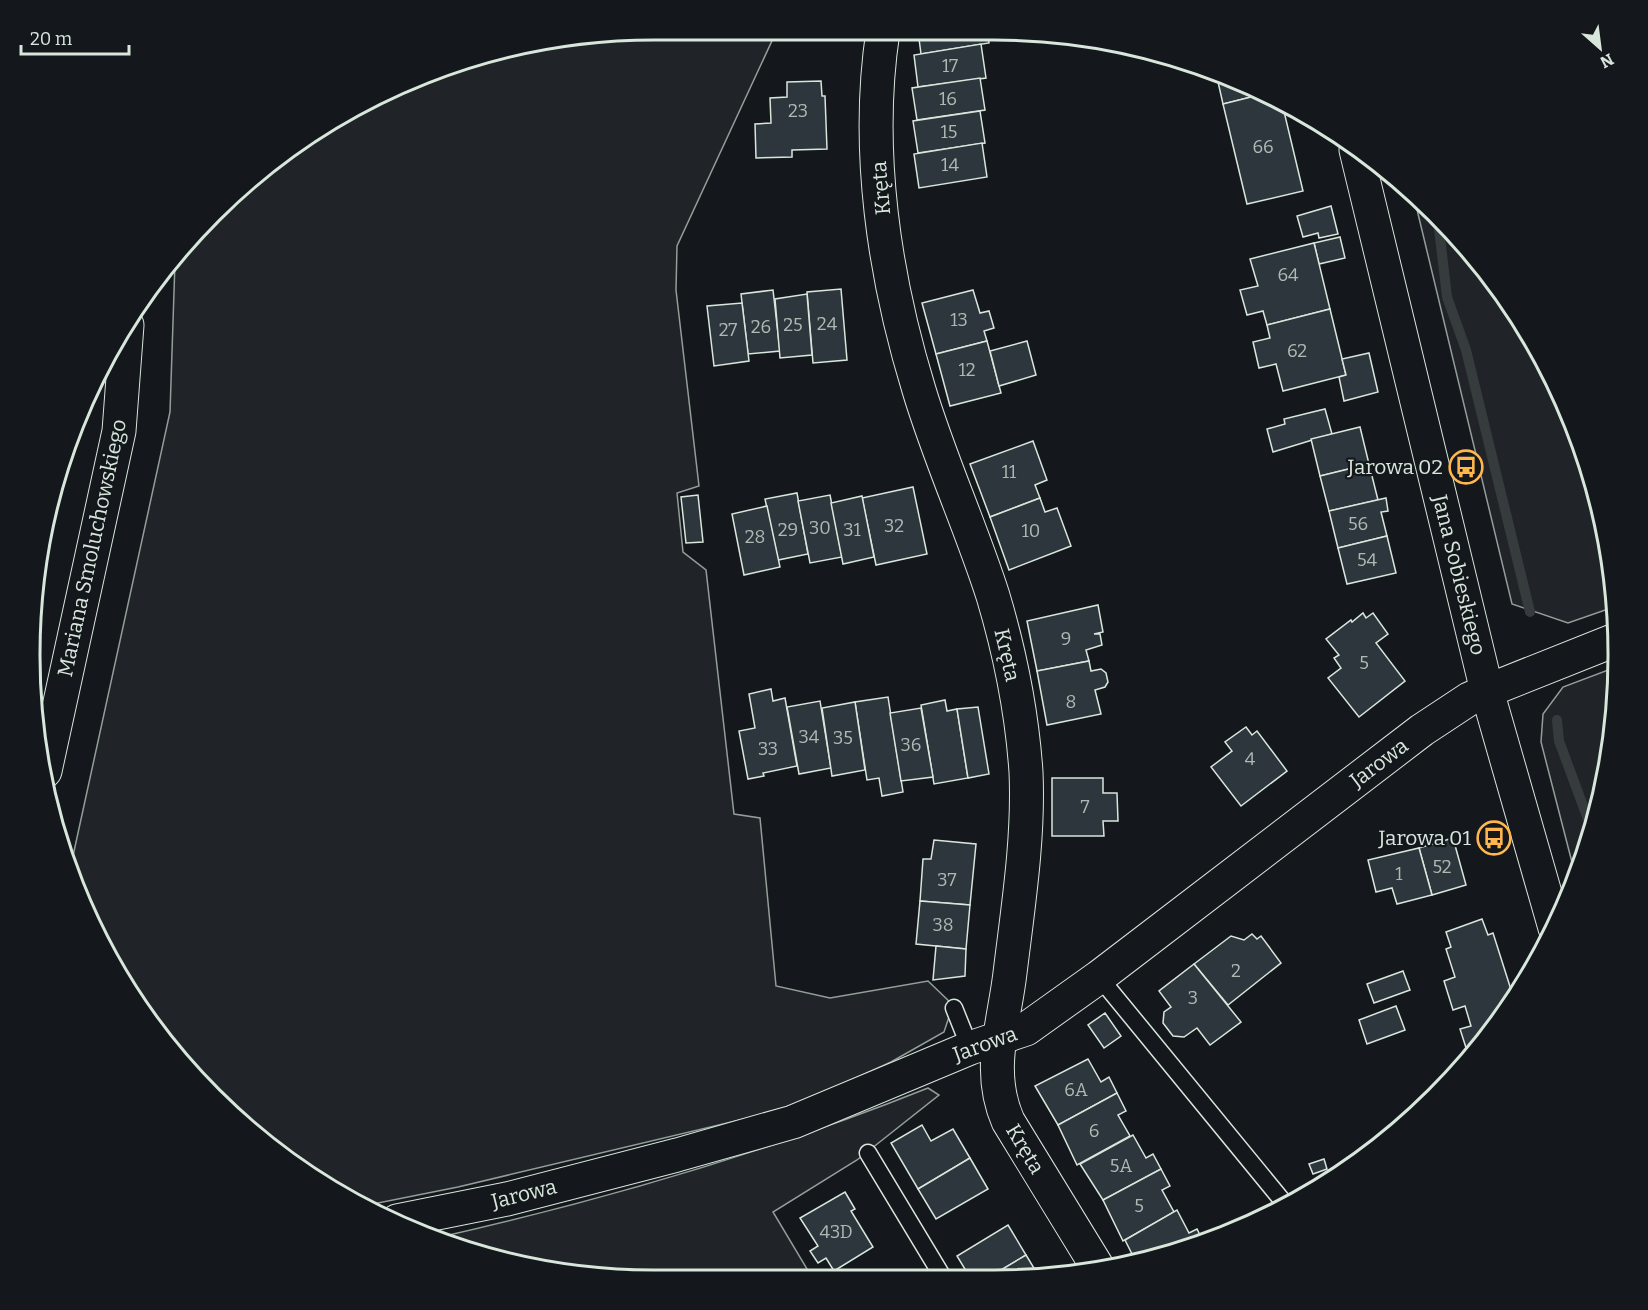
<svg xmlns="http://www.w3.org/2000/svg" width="1648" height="1310" font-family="Bitter,serif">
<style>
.green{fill:#202428;stroke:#939e99;stroke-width:1.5}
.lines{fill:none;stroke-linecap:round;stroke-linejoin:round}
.stream{stroke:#363b3e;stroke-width:10}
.building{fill:#2c363c;stroke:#d8e6dc;stroke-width:1.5}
.service-casing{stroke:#d8e6dc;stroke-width:19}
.minor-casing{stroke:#d8e6dc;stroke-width:35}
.tertiary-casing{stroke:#d8e6dc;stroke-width:35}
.secondary-casing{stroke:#d8e6dc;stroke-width:35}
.service{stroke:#14181c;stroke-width:16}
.minor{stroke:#14181c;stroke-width:33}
.tertiary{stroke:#14181c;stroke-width:33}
.secondary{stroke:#14181c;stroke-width:33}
.labels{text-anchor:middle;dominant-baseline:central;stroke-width:4.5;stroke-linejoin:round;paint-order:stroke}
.number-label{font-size:18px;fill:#adbab4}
.street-label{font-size:21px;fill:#d8e6dc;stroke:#14181c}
.poi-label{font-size:21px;fill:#d8e6dc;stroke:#14181c;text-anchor:end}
.rim{fill:none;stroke:#d8e6dc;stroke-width:3}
</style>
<rect width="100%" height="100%" fill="#14181c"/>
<g class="green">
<polygon points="655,30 777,30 677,246 676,290 699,486 677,493 683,552 706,570 734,814 760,818 776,986 830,998 928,981 953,1005 944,1032 891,1062 790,1108 458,1187 368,1205 275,1151 185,1067 114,967 71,865 170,412 175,262 213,213 343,114 494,51"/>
<path d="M1413,193C1438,220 1465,245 1488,273C1555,354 1610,502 1614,607L1568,623L1512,604Z"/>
<polygon points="1616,667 1617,696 1597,817 1575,874 1541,742 1543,714 1563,687"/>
<path d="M928,1088L939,1095L857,1160L773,1212L813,1279L655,1280L533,1268L436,1238C604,1200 768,1152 928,1088Z"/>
</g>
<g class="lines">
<g class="stream">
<polyline points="1438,220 1447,297 1466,350 1530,612"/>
<polyline points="1557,720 1559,741 1592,830"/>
</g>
</g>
<g class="building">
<polygon points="918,31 987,31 989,43 921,54"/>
<polygon points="981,44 986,78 918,87 914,55"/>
<polygon points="1216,73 1263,94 1223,104"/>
<polygon points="980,78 985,110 917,120 912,88"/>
<polygon points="821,81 822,96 825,96 827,149 792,150 792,157 756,158 755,124 771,123 770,98 787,97 787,82"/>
<polygon points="1263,94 1282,103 1303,191 1247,204 1223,104"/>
<polygon points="980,111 985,143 918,153 913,121"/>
<polygon points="982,143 987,177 919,188 914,154"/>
<polygon points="1331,206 1338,234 1319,238 1318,233 1303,237 1297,216"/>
<polygon points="1340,237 1345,258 1319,264 1314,243"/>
<polygon points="1314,243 1330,309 1267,325 1263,311 1247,315 1240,290 1258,286 1250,259"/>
<polygon points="841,289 847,360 813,363 807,292"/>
<polygon points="773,290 780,351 748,354 741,294"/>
<polygon points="973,290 980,313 989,311 994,328 984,331 987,341 936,354 922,303"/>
<polygon points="807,294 812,355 780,358 775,299"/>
<polygon points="742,303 749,361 714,366 707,306"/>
<polygon points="1330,309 1346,375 1283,391 1276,364 1259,368 1253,342 1270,338 1267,325"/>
<polygon points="987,341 1001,393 950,406 936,354"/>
<polygon points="1027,341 1036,375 999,386 990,351"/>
<polygon points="1369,353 1378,392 1344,401 1339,377 1346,375 1342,359"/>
<polygon points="1325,409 1332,434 1273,452 1267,429 1285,424 1284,419"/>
<polygon points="1360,427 1369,464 1320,476 1311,439"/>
<polygon points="1033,441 1047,480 1035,485 1040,498 990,517 970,464"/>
<polygon points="1369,464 1378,500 1329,511 1320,476"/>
<polygon points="913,487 927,554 876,565 862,498"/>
<polygon points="797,493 808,554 778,560 765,499"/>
<polygon points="698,495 703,542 686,543 681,497"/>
<polygon points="830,495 842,557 810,563 798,501"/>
<polygon points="862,496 874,557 843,564 831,503"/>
<polygon points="1040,498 1045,512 1057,508 1071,546 1009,570 990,517"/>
<polygon points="1386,498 1388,511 1381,512 1387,536 1338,548 1329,511"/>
<polygon points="767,506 780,567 744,575 732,514"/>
<polygon points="1387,536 1396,573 1347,584 1338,548"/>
<polygon points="1098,605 1103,632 1094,634 1100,634 1102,645 1086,650 1089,661 1037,671 1027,621"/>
<polygon points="1363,613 1366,618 1373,613 1388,634 1376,643 1405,681 1359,717 1328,678 1341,668 1334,658 1339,655 1326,639 1351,620 1352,622"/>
<polygon points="1089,661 1091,671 1101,669 1106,673 1108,682 1105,687 1095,690 1101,714 1047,725 1037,671"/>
<polygon points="771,689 773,701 785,698 797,766 763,773 764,776 748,779 739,731 755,728 749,694"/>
<polygon points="888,697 903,792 882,796 879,778 867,780 855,702"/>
<polygon points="945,700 947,711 957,709 968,778 934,784 921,705"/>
<polygon points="820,701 831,768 799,774 787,707"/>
<polygon points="855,702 865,770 832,776 822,708"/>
<polygon points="978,707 989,774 968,778 957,709"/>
<polygon points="921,708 933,777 901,781 890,713"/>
<polygon points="1246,727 1252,735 1257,731 1287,771 1241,806 1211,767 1232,751 1225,742"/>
<polygon points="1052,778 1103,778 1103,793 1117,793 1118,821 1103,821 1104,836 1052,836"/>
<polygon points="1453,838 1466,885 1432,895 1419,848"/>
<polygon points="934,840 976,844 970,905 920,901 923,859 931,859"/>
<polygon points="1419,848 1432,895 1397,904 1392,888 1376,892 1368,860"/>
<polygon points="920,901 970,905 966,949 916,944"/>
<polygon points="1482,919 1488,935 1493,933 1513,996 1489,1036 1469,1057 1460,1029 1471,1026 1465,1006 1453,1010 1444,981 1455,977 1446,949 1451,947 1446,932"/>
<polygon points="1252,934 1257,939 1261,936 1281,963 1228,1005 1194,964 1231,936 1244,940"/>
<polygon points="936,946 966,949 965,976 933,980"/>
<polygon points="1194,964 1241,1022 1210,1045 1197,1028 1184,1037 1173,1036 1163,1023 1164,1012 1171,1007 1159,991"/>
<polygon points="1403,971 1410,990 1374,1003 1367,984"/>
<polygon points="1396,1006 1405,1030 1367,1044 1359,1020"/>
<polygon points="1105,1013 1121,1036 1104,1048 1088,1025"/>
<polygon points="1088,1059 1101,1082 1109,1077 1117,1093 1058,1125 1035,1086"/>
<polygon points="1117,1093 1126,1111 1118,1115 1130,1136 1077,1165 1058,1125"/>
<polygon points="922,1125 931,1141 953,1129 970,1158 918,1189 891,1143"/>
<polygon points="1133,1135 1146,1158 1153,1154 1161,1169 1103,1200 1080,1164"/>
<polygon points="970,1158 988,1189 936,1219 918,1189"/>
<polygon points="1324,1159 1327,1169 1313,1174 1309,1164"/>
<polygon points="1161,1169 1170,1186 1162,1190 1174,1212 1123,1241 1103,1200"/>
<polygon points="845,1192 855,1209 851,1211 873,1247 834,1271 826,1258 818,1263 810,1251 818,1246 800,1218"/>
<polygon points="1177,1210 1189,1233 1197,1229 1202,1239 1155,1259 1136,1262 1125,1240"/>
<polygon points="1008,1225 1026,1255 986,1279 971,1279 957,1256"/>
<polygon points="1026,1255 1040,1278 986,1279"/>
</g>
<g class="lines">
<g class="service-casing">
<g id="service">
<polyline points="1099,977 1286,1205"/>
<polyline points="954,1008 970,1048"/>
<polyline points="868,1153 944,1279"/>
</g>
</g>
<g class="minor-casing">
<g id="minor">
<path d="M883,31C865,149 884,276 919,390C940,460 971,527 993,596C1010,653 1022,713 1026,772C1029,838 1018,907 1010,973C1004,1024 986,1071 1008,1121L1098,1268"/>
<polyline points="397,1221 507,1199 677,1155 793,1122 970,1048 1026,1029 1099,977 1422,730 1469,699 1487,691"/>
</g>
</g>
<g class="tertiary-casing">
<g id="tertiary">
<polyline points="1487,691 1615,640"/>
<polyline points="45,771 119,431 127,325"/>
</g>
</g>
<g class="secondary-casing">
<polyline id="secondary" points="1356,150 1487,691 1555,928"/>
</g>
<use href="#service" class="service"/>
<use href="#minor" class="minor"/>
<use href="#tertiary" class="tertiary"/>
<use href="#secondary" class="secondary"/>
</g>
<defs>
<g id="bus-ring" transform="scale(1.725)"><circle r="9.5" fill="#14181c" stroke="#ffb74d" stroke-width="1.5"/><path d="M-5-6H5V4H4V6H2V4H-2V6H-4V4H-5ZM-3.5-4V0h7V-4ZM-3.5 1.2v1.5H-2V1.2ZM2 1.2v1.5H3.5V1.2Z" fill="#ffb74d"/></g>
</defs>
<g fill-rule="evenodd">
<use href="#bus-ring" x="1466" y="467"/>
<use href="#bus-ring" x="1494" y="838"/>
</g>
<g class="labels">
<g class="number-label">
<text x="950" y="66">17</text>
<text x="948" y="99">16</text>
<text x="798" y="111">23</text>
<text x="949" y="132">15</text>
<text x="1263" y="147">66</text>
<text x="950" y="165">14</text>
<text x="1288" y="275">64</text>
<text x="959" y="320">13</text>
<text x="827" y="324">24</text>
<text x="793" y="325">25</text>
<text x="761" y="327">26</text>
<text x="728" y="330">27</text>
<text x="1297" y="351">62</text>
<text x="967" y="370">12</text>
<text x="1009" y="472">11</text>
<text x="1358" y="524">56</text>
<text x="894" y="526">32</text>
<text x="820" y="528">30</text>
<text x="788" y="530">29</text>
<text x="852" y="530">31</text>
<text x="1031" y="531">10</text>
<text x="755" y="537">28</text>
<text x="1367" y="560">54</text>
<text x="1066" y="639">9</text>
<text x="1364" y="663">5</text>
<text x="1071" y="702">8</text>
<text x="809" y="737">34</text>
<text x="843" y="738">35</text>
<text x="911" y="745">36</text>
<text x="768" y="749">33</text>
<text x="1250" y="759">4</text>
<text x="1085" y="807">7</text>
<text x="1442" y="867">52</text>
<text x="1399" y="874">1</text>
<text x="947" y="880">37</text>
<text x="943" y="925">38</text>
<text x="1236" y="971">2</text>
<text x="1193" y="998">3</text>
<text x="1076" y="1090">6A</text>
<text x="1094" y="1131">6</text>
<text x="1121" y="1166">5A</text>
<text x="1139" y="1206">5</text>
<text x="836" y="1232">43D</text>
</g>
<g class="street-label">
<text transform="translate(881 188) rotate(-95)">Kręta</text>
<text transform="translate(92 548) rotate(-78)">Mariana Smoluchowskiego</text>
<text transform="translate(1459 575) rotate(76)">Jana Sobieskiego</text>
<text transform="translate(1007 655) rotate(77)">Kręta</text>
<text transform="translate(1379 763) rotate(-37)">Jarowa</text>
<text transform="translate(985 1044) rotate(-20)">Jarowa</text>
<text transform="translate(1025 1149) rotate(59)">Kręta</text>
<text transform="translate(524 1194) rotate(-14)">Jarowa</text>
</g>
<g class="poi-label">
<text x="1443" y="467">Jarowa 02</text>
<text x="1471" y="838">Jarowa 01</text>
</g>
</g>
<path d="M0 0H1648V1310H0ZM654 40H994A614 614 0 0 1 1608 654V656A614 614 0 0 1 994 1270H654A614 614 0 0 1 40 656V654A614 614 0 0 1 654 40Z" fill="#14181c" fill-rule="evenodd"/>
<path class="rim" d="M654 40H994A614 614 0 0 1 1608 654V656A614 614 0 0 1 994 1270H654A614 614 0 0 1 40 656V654A614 614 0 0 1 654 40Z"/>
<g transform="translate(1600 48) rotate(152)" stroke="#14181c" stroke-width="4.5" paint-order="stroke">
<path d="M0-4.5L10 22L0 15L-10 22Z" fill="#d8e6dc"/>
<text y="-9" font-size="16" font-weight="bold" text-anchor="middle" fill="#d8e6dc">N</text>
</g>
<path d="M21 45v9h108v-9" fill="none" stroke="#d8e6dc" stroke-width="3"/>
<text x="30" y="45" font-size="18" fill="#d8e6dc" stroke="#14181c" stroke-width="4.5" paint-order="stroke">20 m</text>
</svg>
